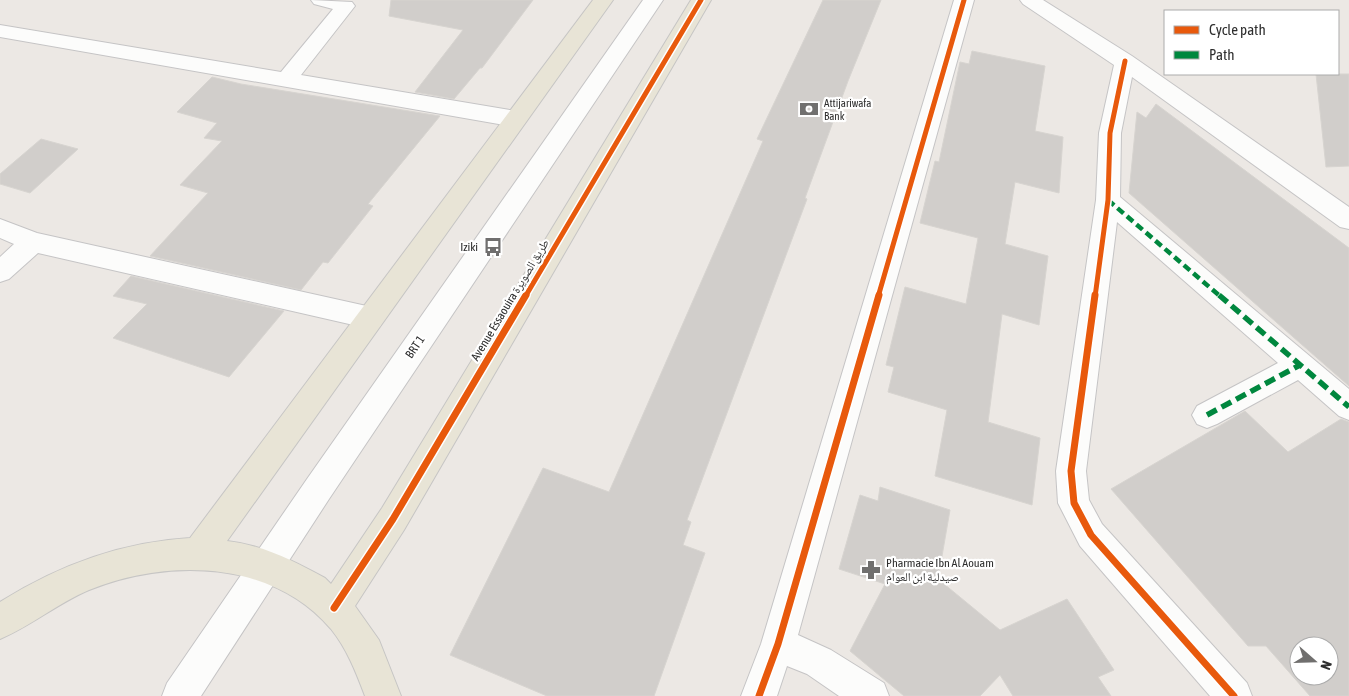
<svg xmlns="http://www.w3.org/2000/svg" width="1349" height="696" font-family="'Asap Condensed','Noto Naskh Arabic',sans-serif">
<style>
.building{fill:#d1cecb;stroke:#d7d4d0;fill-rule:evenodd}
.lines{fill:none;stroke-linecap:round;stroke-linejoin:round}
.minor-casing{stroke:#c5c4c5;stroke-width:2}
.major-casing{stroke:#c6c5c4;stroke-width:2}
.minor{fill:#fcfcfb;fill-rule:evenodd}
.major{fill:#e8e4d6;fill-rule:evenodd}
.quiet-far1{stroke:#00873e;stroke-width:4.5;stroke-dasharray:8 4.5;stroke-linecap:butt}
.quiet{stroke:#00873e;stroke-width:5.5;stroke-dasharray:11 5.5;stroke-linecap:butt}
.cycleway-far1-casing{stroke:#fff;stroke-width:8}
.cycleway-casing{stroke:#fff;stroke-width:10}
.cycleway-far1{stroke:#e8590c;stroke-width:5}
.cycleway{stroke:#e8590c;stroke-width:7}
.labels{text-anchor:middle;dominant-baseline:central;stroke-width:4.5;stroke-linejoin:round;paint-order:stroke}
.far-poi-label{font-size:11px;fill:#2e2e2e;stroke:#fff;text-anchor:start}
.poi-label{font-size:12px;fill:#2e2e2e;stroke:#fff;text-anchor:end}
.street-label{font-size:12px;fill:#2e2e2e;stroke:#fff}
</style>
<rect width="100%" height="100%" fill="#ece8e4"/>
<g class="building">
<polygon points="391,0 533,0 482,68 480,68 454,99 415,92 463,30 389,16"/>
<polygon points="823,0 881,0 848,81 805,198 807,199 687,520 691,522 683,545 705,553 654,696 547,696 450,655 543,468 609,492 763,141 757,139"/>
<polygon points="972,51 1045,66 1035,131 1063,137 1059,193 1015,182 1005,244 1048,256 1039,325 1002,314 988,422 1040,438 1032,505 935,476 947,410 888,392 894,367 886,365 905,287 966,304 978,238 920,223 935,161 939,162 960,62 969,64"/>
<polygon points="1316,74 1349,74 1349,166 1326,167"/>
<polygon points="212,77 241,84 440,116 368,204 373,206 328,263 323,262 301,290 150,256 208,193 180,185 222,141 204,138 217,123 177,112"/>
<polygon points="1156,104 1349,248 1349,386 1129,193 1137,112 1146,118"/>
<polygon points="41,139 78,149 30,193 0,184 0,174"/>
<polygon points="131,276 284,311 229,377 113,338 147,304 113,296"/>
<path d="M1245,411L1288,452L1341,419L1349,422V696H1310L1266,646H1248L1111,489ZM1299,646H1329V676H1299Z"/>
<polygon points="880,487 950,510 938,579 1000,630 1067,599 1114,670 1098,677 1111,696 1013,696 1000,675 980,696 904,696 850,651 885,584 839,569 860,495 878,501"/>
</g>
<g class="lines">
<g class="minor-casing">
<g id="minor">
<polygon points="311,0 352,2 355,6 301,75 516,111 524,114 527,119 524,124 516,127 0,37 0,25 281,72 333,9 314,4"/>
<polygon points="643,0 663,0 329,499 201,696 162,696 167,683 307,479"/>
<polygon points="954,0 974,0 798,635 831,650 884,683 889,696 839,696 807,674 787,666 777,696 741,696 761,644"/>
<polygon points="1020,0 1043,0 1132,56 1349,207 1349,229 1340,227 1132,77 1121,133 1120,197 1349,389 1349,420 1339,416 1298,380 1217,424 1207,428 1197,424 1192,415 1197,406 1278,363 1117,222 1086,471 1089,500 1102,524 1247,683 1252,696 1210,696 1080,546 1058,503 1056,471 1096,200 1099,133 1114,65 1023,4"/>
<polygon points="0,219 37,233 371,307 380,310 384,318 380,326 371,329 38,253 9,279 0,282 0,257 14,244 0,238"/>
</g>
</g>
<g class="major-casing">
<path id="major" d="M593,0H613L227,541C263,545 294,561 325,578L331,584L382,508L691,0H711L404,530L355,606L379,640L401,696H365C356,672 347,649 331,629C272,560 168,558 89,590C58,603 31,626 0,639V602C59,565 121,542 190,538Z"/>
</g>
<use href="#minor" class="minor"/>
<use href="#major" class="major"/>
<polyline class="quiet-far1" points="1108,200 1221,297"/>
<g class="quiet">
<polyline points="1219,295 1349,407"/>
<polyline points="1207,415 1300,365"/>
</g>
<g class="cycleway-far1-casing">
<g id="cycleway-far1">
<polyline points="525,297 701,0"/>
<polyline points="878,297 964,0"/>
<polyline points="1095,297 1108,200 1110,133 1125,61"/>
</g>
</g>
<g class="cycleway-casing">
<g id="cycleway">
<polyline points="1095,295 1071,471 1074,503 1091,535 1234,696"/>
<polyline points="334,608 393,519 526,295"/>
<polyline points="759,696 778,644 879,295"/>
</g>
</g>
<use href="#cycleway-far1" class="cycleway-far1"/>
<use href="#cycleway" class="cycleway"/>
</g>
<defs>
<g id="bank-bare" transform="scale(1.5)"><path d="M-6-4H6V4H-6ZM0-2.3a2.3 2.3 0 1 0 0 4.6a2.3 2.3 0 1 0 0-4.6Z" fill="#706f6e" stroke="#fff" stroke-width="2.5" paint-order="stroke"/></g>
<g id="bus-bare" transform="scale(1.5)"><path d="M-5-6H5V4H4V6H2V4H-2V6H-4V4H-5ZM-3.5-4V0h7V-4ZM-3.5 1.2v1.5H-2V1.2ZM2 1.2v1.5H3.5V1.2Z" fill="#706f6e" stroke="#fff" stroke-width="2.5" paint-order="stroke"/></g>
<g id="pharmacy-bare" transform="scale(1.5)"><path d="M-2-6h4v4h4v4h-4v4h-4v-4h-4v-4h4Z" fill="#706f6e" stroke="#fff" stroke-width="2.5" paint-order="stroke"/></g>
</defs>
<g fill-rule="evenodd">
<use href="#bank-bare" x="809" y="109"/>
<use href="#bus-bare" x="493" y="247"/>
<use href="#pharmacy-bare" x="871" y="570"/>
</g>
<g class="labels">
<g class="far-poi-label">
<text x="824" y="103">Attijariwafa<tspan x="824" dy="13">Bank</tspan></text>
</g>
<g class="poi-label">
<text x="478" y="247">Iziki</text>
<text x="886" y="563" text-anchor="start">Pharmacie Ibn Al Aouam<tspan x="886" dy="14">صيدلية ابن العوام</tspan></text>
</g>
<g class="street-label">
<text transform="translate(510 300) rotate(-59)">Avenue Essaouira طريق الصويرة</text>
<text transform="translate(415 347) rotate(-56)">BRT 1</text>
</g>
</g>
<rect x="1164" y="10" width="175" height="65" fill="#ffffff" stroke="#ababab"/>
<rect x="1174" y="26" width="25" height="8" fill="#e8590c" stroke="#ababab"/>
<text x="1209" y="35" font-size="15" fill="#2e2e2e">Cycle path</text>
<rect x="1174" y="51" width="25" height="8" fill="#00873e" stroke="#ababab"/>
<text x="1209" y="60" font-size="15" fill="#2e2e2e">Path</text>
<g transform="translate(1314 661) rotate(110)"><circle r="24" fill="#ffffff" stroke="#ababab"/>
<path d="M0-4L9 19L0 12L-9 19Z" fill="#706f6e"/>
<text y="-8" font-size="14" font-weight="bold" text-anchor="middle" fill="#2e2e2e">N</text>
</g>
</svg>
